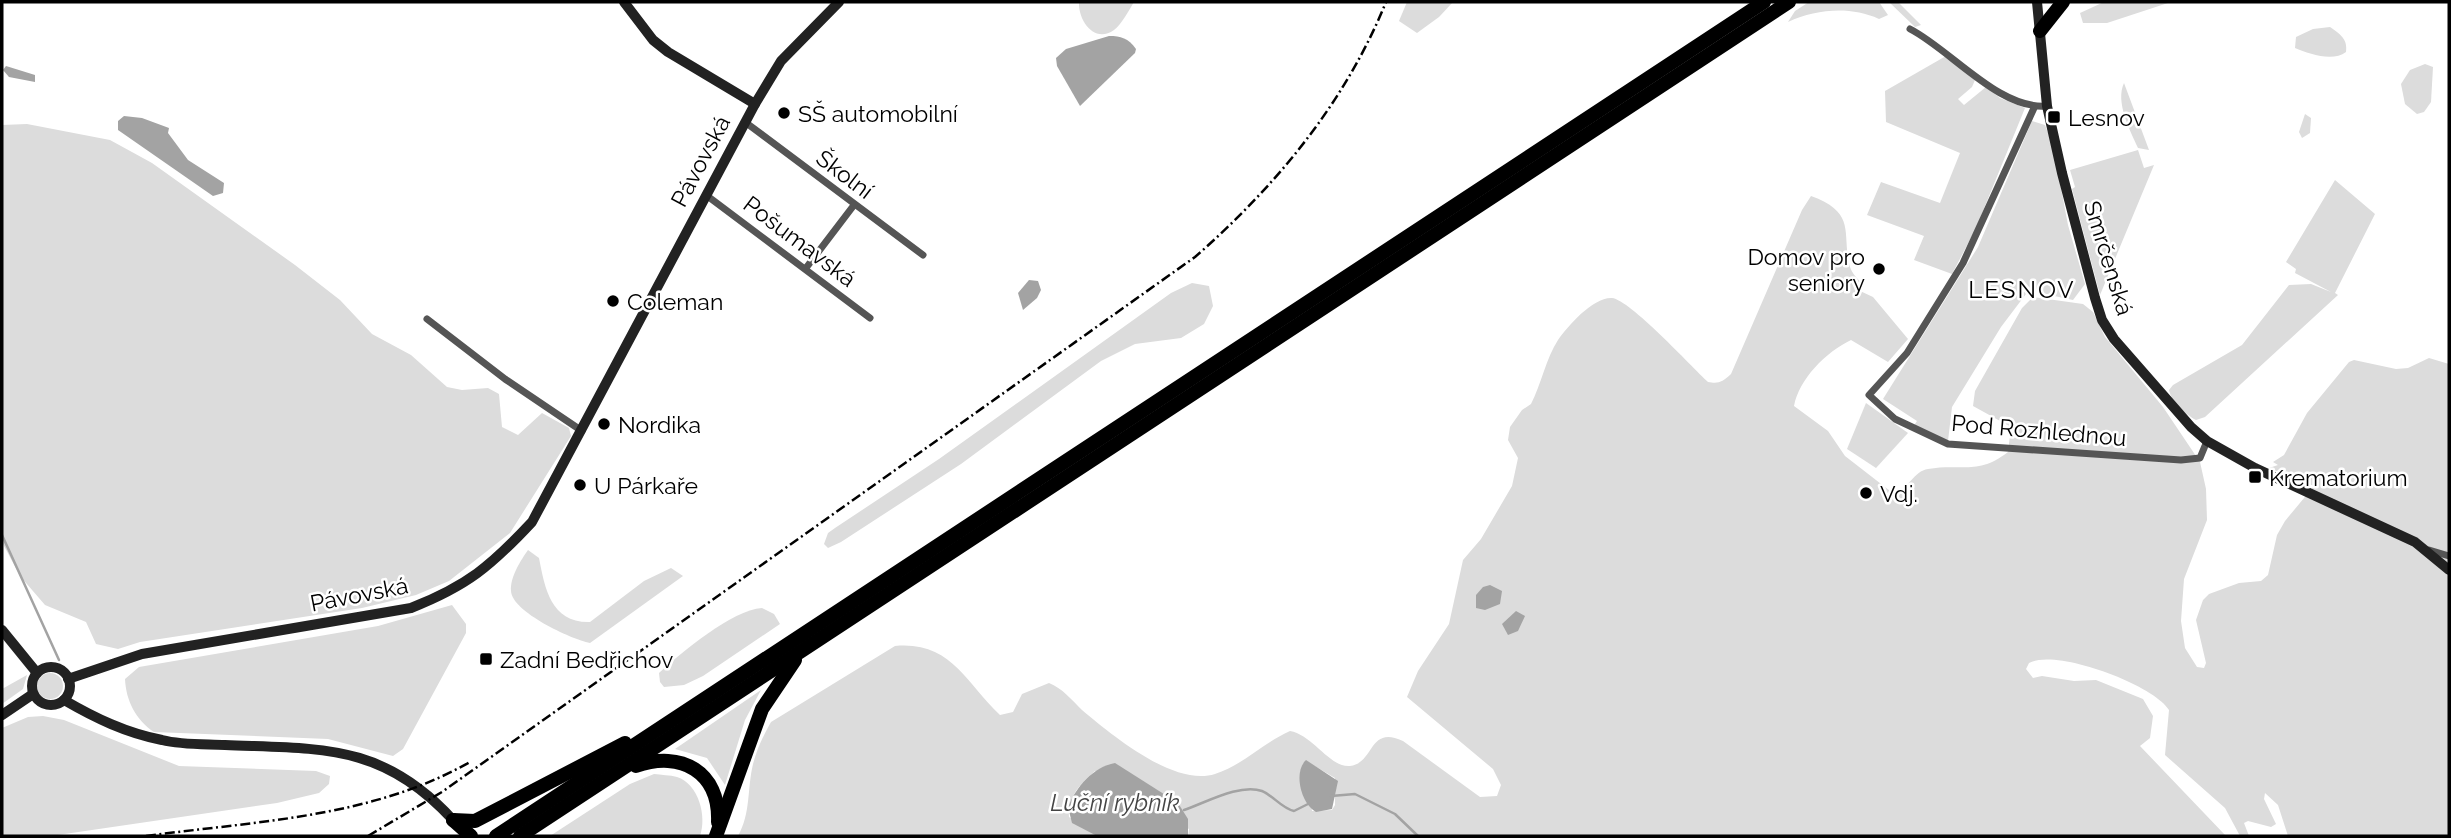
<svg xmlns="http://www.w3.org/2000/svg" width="2451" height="838" font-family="Raleway,sans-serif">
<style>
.green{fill:#dcdcdc;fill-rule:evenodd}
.water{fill:#a3a3a3}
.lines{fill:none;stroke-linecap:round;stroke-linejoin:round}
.stream{stroke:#a3a3a3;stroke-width:2.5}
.street{stroke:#555;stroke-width:7}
.secondary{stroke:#222;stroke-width:10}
.highway{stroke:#000;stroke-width:14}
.rail{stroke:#000;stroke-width:2.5;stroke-dasharray:10 3.5 2 3.5;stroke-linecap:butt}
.poi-dot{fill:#000;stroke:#fff;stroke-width:2.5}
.labels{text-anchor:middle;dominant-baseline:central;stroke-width:5;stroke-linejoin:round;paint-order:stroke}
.poi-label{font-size:23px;fill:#000;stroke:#fff;text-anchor:start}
.street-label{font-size:23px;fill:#000;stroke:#fff}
.neighbourhood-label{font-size:24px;letter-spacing:2px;fill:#000;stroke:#fff}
.water-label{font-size:24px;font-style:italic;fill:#444;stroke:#fff}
</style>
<rect width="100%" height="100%" fill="#fff"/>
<g class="green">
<path d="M1079,2H1134C1129,10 1122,24 1114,30C1094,44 1078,20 1079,2Z"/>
<polygon points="1407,2 1453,2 1439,17 1417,33 1399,21"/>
<path d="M1809,2H1879L1888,15L1879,19C1850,6 1817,9 1788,22L1795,11Z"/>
<polygon points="1889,2 1898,2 1921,25 1915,27"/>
<polygon points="2104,2 2171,2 2107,23 2083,23 2080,13"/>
<path d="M2330,27C2340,34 2348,39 2346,52C2333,62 2309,54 2295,48L2296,37L2313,29Z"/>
<polygon points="1946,56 1975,80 1972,87 1958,99 1964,105 1986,87 2000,98 2025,108 1976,228 1952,274 1914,260 1924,236 1867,215 1881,182 1940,203 1960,153 1886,122 1885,91"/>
<polygon points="2425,64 2433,67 2431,102 2424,112 2417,114 2405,104 2401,84 2410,70"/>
<path d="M2124,83L2149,150L2138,148C2130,130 2115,102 2124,83Z"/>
<polygon points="2305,114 2311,118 2310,133 2302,138 2299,132"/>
<polygon points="2032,121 2045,125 2053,146 2068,225 2085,284 2073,300 2045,294 2032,286 2001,327 1952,407 1948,441 1913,427 1917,421 1883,399 1978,247"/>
<polygon points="27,124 110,140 152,163 295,265 340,300 372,334 411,355 447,387 462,390 488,388 499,394 502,427 518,435 542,413 569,428 571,436 510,533 449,581 416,595 362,608 140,642 118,649 96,644 86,622 45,605 20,576 2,542 2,125"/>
<polygon points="2138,150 2144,168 2154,165 2100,295 2072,189 2075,187 2070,170"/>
<path d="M2335,180L2375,214L2335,293L2338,295L2205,417L2196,420C2186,415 2171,401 2169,390L2173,385L2242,345L2289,285L2311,284L2331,292L2295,273L2296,269L2286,262Z"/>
<path d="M1811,196C1858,213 1841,234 1850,267C1852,274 1859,280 1863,285L1858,290L1873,297L1908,339L1888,362L1851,340C1826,352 1799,379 1794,406L1828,431L1845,456L1894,494C1908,489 1914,471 1928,469C1961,463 1977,476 2008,452L2011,427L1973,406L1975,391L2022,308L2033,297L2083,304L2093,312L2105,337L2163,407L2200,462L2206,489L2207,520L2184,579L2181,621L2185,648L2197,667L2204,668L2206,663L2196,620L2203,600L2209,594L2239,583L2261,581L2268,575L2277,535L2285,521L2314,486L2269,468L2278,465L2273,462L2284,455L2307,413L2349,362L2354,360L2396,369L2408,368L2429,358L2449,364V836H2288L2278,805L2265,793L2264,799L2276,824L2271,827L2248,821L2244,823L2249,836H2240L2225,808L2165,755L2169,710C2154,685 2056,648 2029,663L2026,669L2033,678L2042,676L2074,681L2096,680L2143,699L2153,716L2150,738L2140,746L2226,836H1188L1189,829L1095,771C1081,783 1067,797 1069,817L1097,836H738C751,813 747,789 753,764C757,749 763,736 771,722L895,646C951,641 965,682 1000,715L1013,712L1022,694L1049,683C1062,688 1072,700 1082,710C1112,735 1174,787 1215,774C1243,765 1263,743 1290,731C1313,735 1330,768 1350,766C1375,763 1368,725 1403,741L1480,797L1497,796L1501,785L1493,769L1407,697L1418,671L1449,624L1463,560L1481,539L1512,486L1518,458L1508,440L1510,427L1522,410L1531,404C1541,385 1546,358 1558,340C1568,326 1593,297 1612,298C1630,300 1691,366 1708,382C1719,384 1722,382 1731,374L1802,210ZM1306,761L1335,778V805L1332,810L1312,811Z"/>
<polygon points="1192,283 1209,286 1213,306 1204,324 1181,338 1135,344 1101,361 961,464 841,542 828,548 824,544 828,533 835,528 939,459 1171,293"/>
<polygon points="1866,403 1908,433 1876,468 1847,449"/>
<path d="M528,550L539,558C545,589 551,623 590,622L644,581L671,568L683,576L590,643C571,639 512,612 511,591C510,577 521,560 528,550Z"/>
<path d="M452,605L466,624V633L403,749L393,756L328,739L154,732C136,720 126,701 125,679L139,667L378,626Z"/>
<path d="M762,608L774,614L780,624L703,676L684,685L664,687L660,682L659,673C682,652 732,610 762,608Z"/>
<circle cx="50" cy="686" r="13"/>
<polygon points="27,675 23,689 2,704 2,689"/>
<polygon points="761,690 745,720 725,785 707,758 675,749"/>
<polygon points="43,716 64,720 179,766 316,771 330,776 329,784 319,793 277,803 51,836 2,836 2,728 28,717"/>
<path d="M654,774C661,775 670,775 677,777C699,784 707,817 700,836H550L630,784Z"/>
</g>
<g class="water">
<path d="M1109,36C1121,36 1128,38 1136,49L1135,53L1080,106L1057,66L1056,58L1066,49Z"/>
<polygon points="6,66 35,75 35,82 9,77 3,70"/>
<polygon points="124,116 142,118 169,128 168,133 188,160 224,183 223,193 213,196 118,130 118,121"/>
<polygon points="1029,280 1038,281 1041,290 1037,298 1023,310 1018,293"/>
<polygon points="1490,585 1502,591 1500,604 1485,610 1476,608 1476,595 1483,587"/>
<polygon points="1516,611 1525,616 1518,631 1508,635 1502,624"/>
<path d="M1306,760L1338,781L1332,809L1316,812C1301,804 1293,772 1306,760Z"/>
<path d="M1115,763L1178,803L1188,819V836H1097L1072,823L1068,807C1076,787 1093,767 1115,763Z"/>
</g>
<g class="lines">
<g class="stream">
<polyline points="2,535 59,660"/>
<polyline points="1331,796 1355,794 1395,814 1418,836"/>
<path d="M1184,810C1205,803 1240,783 1262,791C1274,796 1281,808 1294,811L1308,804"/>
</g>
<g class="street">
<path d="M1910,29C1951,50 1999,110 2047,106"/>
<polyline points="2034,108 1963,263 1907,353 1869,395 1895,419 1948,444 2181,460 2200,458 2207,441"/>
<polyline points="745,122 923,255"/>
<polyline points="706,195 870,318"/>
<polyline points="806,268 854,205"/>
<polyline points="427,319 505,379 582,431"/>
<polyline points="2429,550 2449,556"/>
</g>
<g class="secondary">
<polyline points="624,2 653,40 668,52 755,104"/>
<polyline points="2037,2 2047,106 2062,173 2095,298 2102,320 2114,339 2191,427 2207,441 2255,468 2415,542 2449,570"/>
<polyline points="2,630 37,673"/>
<circle cx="51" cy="686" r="19"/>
<path d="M68,679L142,654L411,608C467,586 491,566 532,522L755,104L781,61L839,2"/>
<path d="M64,700C95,718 126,733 162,740C182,745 204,744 225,745C321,749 383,743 453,820"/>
<polyline points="2,715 33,694"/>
</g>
<g class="highway">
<polyline points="2040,31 2063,2"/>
<path d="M636,766C681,750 720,772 718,822"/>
<polyline points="453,820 475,821 625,743"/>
<polyline points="453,820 471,836"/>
<polyline points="496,836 1764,2"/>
<polyline points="520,836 1789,2"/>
<polyline points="716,836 762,709 795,660"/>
</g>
<g class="rail">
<path d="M146,836C257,821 371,818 470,762"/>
<path d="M368,836L442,792L1195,257C1276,186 1345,103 1386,2"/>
</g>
</g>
<g class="poi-dot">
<circle cx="784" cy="113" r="7"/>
<rect x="2047" y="110" width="14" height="14" rx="3.5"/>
<circle cx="1879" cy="269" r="7"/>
<circle cx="613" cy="301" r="7"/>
<circle cx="604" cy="424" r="7"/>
<rect x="2248" y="470" width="14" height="14" rx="3.5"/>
<circle cx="580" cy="485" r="7"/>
<circle cx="1866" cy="493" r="7"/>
<rect x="479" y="652" width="14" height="14" rx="3.5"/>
</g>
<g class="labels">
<g class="poi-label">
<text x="798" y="113">SŠ automobilní</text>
<text x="2068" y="117">Lesnov</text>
<text x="1865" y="256" text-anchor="end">Domov pro<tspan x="1865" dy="26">seniory</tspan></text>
<text x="627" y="301">Coleman</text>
<text x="618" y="424">Nordika</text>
<text x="2269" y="477">Krematorium</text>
<text x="594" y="485">U Párkaře</text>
<text x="1880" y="493">Vdj.</text>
<text x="500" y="659">Zadní Bedřichov</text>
</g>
<g class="street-label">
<text transform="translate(700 161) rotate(-62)">Pávovská</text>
<text transform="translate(845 174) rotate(37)">Školní</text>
<text transform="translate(800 241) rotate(37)">Pošumavská</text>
<text transform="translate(2109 258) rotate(73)">Smrčenská</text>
<text transform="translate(2039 430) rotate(5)">Pod Rozhlednou</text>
<text transform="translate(359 594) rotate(-11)">Pávovská</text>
</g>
<g class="neighbourhood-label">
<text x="2022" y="289">LESNOV</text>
</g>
<g class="water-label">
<text x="1115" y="802">Luční rybník</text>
</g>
</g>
<rect width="2451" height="838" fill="none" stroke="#000000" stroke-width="7"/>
</svg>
